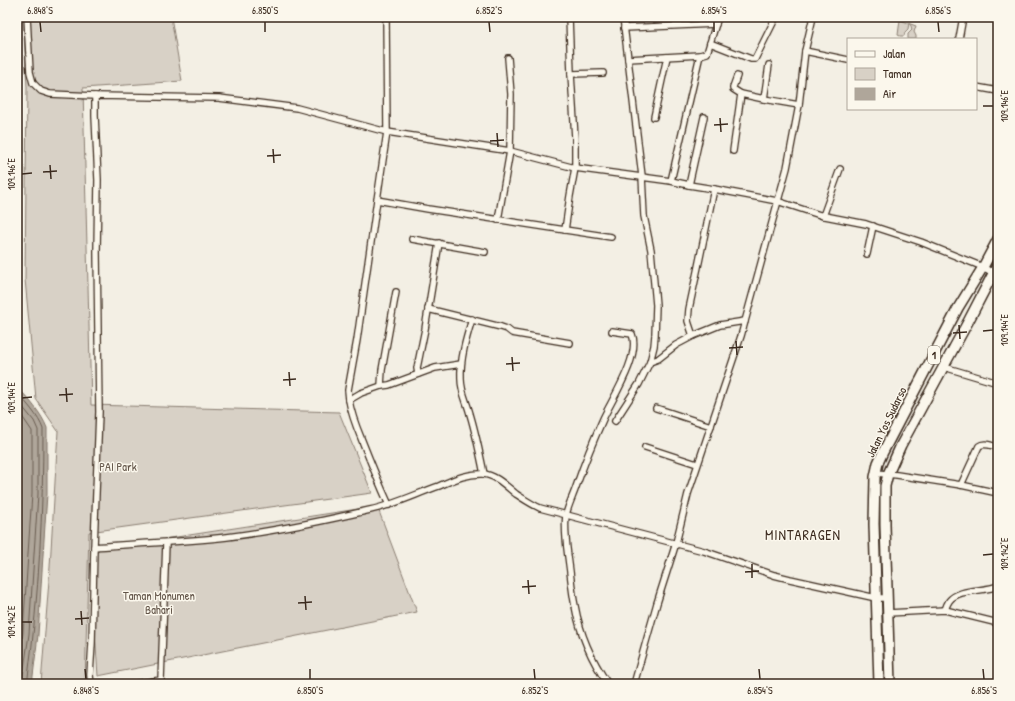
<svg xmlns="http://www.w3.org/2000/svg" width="1015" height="701" font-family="'Patrick Hand',sans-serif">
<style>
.green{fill:#d8d1c6;stroke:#8a7e72}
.water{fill:#afa69a;stroke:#817468}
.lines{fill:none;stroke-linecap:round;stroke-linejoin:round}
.shore{stroke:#695c50;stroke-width:1}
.minor-casing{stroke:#3b2a1e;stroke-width:8}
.trunk-casing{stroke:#3b2a1e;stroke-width:12}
.minor{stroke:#fbf7ec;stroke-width:5.5}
.trunk{stroke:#fbf7ec;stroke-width:9}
.ticks{fill:none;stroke:#3b2a1e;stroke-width:1.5}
.labels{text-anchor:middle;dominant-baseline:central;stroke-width:3;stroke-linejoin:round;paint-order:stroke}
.shield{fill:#fbf7ec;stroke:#75685c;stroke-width:1}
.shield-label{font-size:11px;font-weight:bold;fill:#3b2a1e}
.street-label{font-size:12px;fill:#3b2a1e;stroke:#fbf7ec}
.park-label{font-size:12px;fill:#625448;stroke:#fbf7ec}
.quarter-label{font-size:14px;letter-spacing:1px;fill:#3b2a1e;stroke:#fbf7ec}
.neatline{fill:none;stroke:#3b2a1e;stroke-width:1.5}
.ticks-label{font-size:10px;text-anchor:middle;fill:#3b2a1e}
</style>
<rect width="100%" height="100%" fill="#f3efe4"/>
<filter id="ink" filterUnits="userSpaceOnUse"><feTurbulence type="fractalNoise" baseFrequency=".025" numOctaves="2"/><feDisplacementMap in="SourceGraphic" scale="8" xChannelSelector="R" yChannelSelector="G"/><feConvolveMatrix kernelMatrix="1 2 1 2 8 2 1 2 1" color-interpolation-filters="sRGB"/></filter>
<g filter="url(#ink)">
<g class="green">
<polygon points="23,17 171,17 182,81 83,88 91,405 339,412 372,493 89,532 85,684 41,684 50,567 58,431 36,399 25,279 27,87"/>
<polygon points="900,20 916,26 914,32 916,36 916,39 908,39 908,34 912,30 911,26 909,23 908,29 905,32 904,36 900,36 898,35"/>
<polygon points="377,506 417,612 98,676 95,632 95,556 99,549"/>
</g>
<path class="water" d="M17,387C28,398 42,414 47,428V494L43,555L38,635L32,684H17Z"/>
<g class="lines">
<g class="shore">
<path d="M17,393C26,402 39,417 43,429C43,512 39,595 28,677V684"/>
<polyline points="17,400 34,421 38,430 38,494 34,554 29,634 23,676 23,684"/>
<polyline points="17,409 32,431 32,494 28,554 23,633 17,675 17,684"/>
</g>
<g class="minor-casing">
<g id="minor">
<polyline points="27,17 30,72 33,83 41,91 50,94 95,96"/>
<polyline points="386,17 387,132 377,200 428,209 611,237"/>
<polyline points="623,17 642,176 644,216 651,250 656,305 655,335 654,346 650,362 658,359 676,345 693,336 720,325 745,321"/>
<polyline points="624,28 716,24"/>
<polyline points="959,39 963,17"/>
<polyline points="710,43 751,59 755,59 776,17"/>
<polyline points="805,51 848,60"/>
<polyline points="628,59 700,55"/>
<polyline points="571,74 603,73"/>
<polyline points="976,87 998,91"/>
<polyline points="741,94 764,99 799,105"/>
<polyline points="764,99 769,65"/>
<polyline points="654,117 667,57"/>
<polyline points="733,151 741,94 733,89 733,87 737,76"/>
<polyline points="671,181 700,55 707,53 718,17"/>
<polyline points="689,185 704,117"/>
<polyline points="377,200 357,340 348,390 349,400 361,393 381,386 389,385 435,368 461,364"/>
<polyline points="823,216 840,169"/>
<polyline points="498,220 510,151 511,94 508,58"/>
<polyline points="565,230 570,196 575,168 575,138 571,74 569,17"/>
<polyline points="412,239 485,252"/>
<polyline points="867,254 873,226"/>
<polyline points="428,309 501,327 507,329 512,333 570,343"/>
<path d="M472,319C466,339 460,359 461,379C461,392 467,402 470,414C476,434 480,454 484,474"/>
<polyline points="693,336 688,321 689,309 698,267 714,189"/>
<polyline points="944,367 998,383"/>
<polyline points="418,374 417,368 425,329 439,243"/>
<polyline points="381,386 382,370 396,292"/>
<path d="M349,400C351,413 356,426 361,438C370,461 379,483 389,505"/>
<polyline points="656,408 711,426"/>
<polyline points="615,421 639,384 650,362"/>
<polyline points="645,447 697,464"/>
<polyline points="876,473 897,475 961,485 998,493"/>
<path d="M961,485L979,446C984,442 992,446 998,447"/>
<path d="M887,598H876L790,579L774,575L704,551L540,508C531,504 524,499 516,494C506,486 496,475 483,474C468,473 453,480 439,486C416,494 394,505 370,510C323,521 275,531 227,537C183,542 138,543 94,547L99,412L97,252L98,180L95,116V96L219,98L297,108L387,132L510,151L575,168L671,181L689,185L714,189L777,201L820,215L866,224L921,242L983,267L993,273"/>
<path d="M945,610C946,607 947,604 949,601C959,588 984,592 998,586"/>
<polyline points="888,613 945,610 998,623"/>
<polyline points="91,684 90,675 92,643 94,547"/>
<polyline points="135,684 161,680 166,543"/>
<path d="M608,684C592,661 580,634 575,606C572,592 571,578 569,564C567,548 564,532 566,515C568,506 573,496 576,487C584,464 593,441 603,419C612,399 641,356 632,334L612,331"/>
<polyline points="634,684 657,603 676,543 688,494 741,336 787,168 799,105 805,51 813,17"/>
</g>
</g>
<g class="trunk-casing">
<g id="trunk">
<polyline points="879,684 874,524 875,477 878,463 883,452 958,308 983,267 998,239"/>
<polyline points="890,684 885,525 885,486 888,474 901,445 969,320 998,264"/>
</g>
</g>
<use href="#minor" class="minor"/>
<use href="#trunk" class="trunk"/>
</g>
</g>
<path class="ticks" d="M40,22L41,32M265,22V32M489,22L490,32M714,22V32M938,22L939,32M983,106H993M720,118L721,132M714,125L728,124M497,133L498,147M490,141L504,140M273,149L274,163M267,156L281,155M50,165L51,179M43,172L57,171M22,174L32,173M959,325L960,339M983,331L993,330M953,333L967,332M736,341L737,355M729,348L743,347M512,357L513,371M506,364L520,363M289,372L290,386M283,380L296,379M66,388L67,402M59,395L73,394M22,398L32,397M983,555L993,554M752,564V578M745,572L759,571M528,580L529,594M522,587L536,586M305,596L306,610M298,603L312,602M81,611L82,625M75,619L89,618M22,622H32M85,669L86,679M310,669V679M534,669L535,679M759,669L760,679M983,669L984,679"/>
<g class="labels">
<rect class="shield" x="928" y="346" width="12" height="18" rx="3"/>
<g class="shield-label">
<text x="934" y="355">1</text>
</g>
<g class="street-label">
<text transform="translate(886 422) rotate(-64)">Jalan Yos Sudarso</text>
</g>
<g class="park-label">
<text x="118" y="466">PAI Park</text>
<text x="159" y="595">Taman Monumen<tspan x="159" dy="14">Bahari</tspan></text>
</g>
<g class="quarter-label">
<text x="803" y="534">MINTARAGEN</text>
</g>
</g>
<rect width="1015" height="701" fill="none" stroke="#fbf7ec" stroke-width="44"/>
<rect x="847" y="38" width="130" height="72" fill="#fbf7ec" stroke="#aea59a"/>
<rect x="855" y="51" width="20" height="6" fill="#fbf7ec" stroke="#aea59a"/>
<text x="883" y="58" font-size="12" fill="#3b2a1e">Jalan</text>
<rect x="855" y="68" width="20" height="12" fill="#d8d1c6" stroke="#aea59a"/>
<text x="883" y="78" font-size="12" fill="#3b2a1e">Taman</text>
<rect x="855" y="88" width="20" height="12" fill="#afa69a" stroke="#aea59a"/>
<text x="883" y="98" font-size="12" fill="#3b2a1e">Air</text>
<rect x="22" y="22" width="971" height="657" class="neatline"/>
<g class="ticks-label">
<text x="40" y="14">6.848°S</text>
<text x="265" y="14">6.850°S</text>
<text x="489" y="14">6.852°S</text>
<text x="714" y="14">6.854°S</text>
<text x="938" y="14">6.856°S</text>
<text transform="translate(1004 106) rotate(-90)" y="4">109.146°E</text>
<text transform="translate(11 174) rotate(-90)" y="4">109.146°E</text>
<text transform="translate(1004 330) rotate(-90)" y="4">109.144°E</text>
<text transform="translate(11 398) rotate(-90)" y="4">109.144°E</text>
<text transform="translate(1004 554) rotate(-90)" y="4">109.142°E</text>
<text transform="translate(11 622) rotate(-90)" y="4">109.142°E</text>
<text x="86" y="694">6.848°S</text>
<text x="310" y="694">6.850°S</text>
<text x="535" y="694">6.852°S</text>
<text x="760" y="694">6.854°S</text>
<text x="984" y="694">6.856°S</text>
</g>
</svg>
